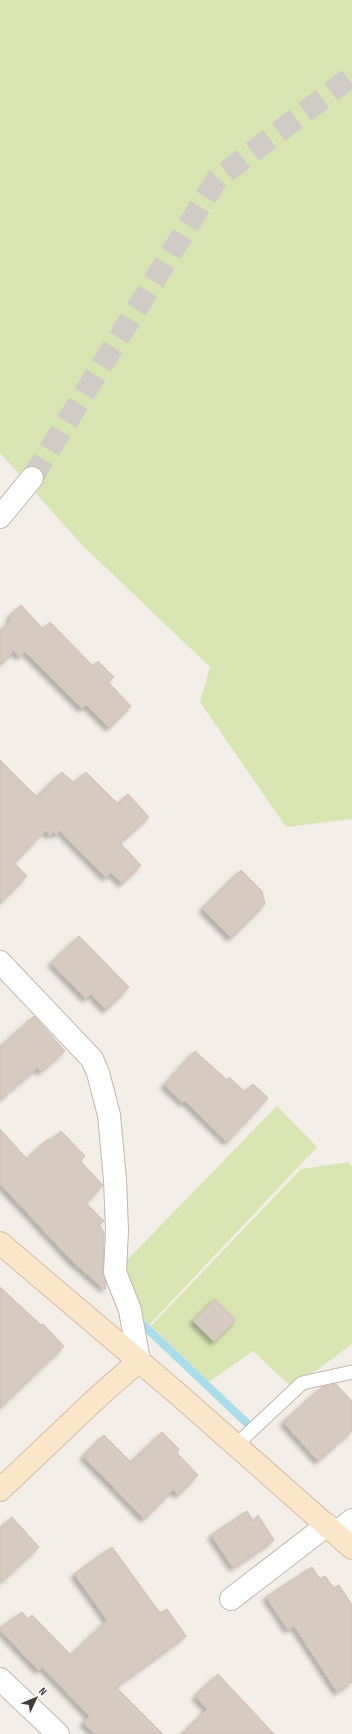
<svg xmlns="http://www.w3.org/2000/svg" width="352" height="1734" font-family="'Sofia Sans Condensed',sans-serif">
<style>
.green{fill:#d8e5b3}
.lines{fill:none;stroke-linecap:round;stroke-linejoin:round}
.stream{stroke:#a8deec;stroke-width:8}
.building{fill:#d7cac1;stroke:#cebeb2;filter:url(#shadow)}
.street-tunnel{stroke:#d0cbc5;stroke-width:22;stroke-dasharray:22 11;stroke-linecap:butt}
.lane-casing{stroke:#c1b6ae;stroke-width:15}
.street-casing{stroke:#c1b6ae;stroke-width:24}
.secondary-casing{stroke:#d3ba9d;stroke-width:24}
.lane{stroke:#fff;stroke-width:13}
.street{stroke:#fff;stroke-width:22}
.secondary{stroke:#fbe6ca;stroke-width:22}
</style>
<defs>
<filter id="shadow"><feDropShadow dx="-3.5" dy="3.5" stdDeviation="2" flood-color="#0004"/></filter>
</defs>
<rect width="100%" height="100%" fill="#f3eee8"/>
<g class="green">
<polygon points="0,0 352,0 352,819 286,827 200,702 210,667 82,545 0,453"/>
<path d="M277,1106L317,1147L149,1325C137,1311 125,1279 126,1261Z"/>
<polygon points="349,1162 352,1167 352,1344 317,1370 289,1385 253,1351 209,1382 151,1326 301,1169"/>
</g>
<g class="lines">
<polyline class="stream" points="138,1320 253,1429"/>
</g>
<g class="building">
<polygon points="21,605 43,629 50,622 93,666 98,661 114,677 108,682 131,706 109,728 86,705 82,709 25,652 19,657 14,651 0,665 0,631 10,622 10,616"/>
<polygon points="0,760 37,797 62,772 74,783 86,772 118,804 128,794 149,817 120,843 141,865 122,884 111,873 106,878 60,831 56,835 53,832 50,836 45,831 14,863 27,876 0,903"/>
<polygon points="241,870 262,891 265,904 231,938 202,909"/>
<polygon points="79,936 129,987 106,1010 91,994 86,999 51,963"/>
<polygon points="34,1016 65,1051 41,1072 37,1068 0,1100 0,1047"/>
<polygon points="195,1051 227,1080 229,1077 245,1092 253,1084 268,1098 227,1142 185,1101 183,1103 164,1085"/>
<polygon points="0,1129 27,1159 48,1139 50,1141 61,1131 85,1156 80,1161 103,1185 86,1203 104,1221 99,1225 104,1232 103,1271 106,1282 105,1290 72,1261 0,1184"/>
<polygon points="0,1287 41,1325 43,1324 64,1346 0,1408"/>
<polygon points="215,1299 236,1320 214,1342 193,1321"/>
<polygon points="336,1384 352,1401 352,1431 318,1461 283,1422 322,1387"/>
<polygon points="162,1432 179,1449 177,1453 198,1475 178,1495 173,1490 144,1519 83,1456 104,1435 131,1462"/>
<polygon points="247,1511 253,1521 258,1515 274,1540 233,1568 211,1535"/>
<polygon points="12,1517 39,1547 0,1583 0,1528"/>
<polygon points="112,1547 160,1613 167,1609 186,1636 116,1687 163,1734 95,1734 83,1723 89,1716 42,1667 39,1671 0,1630 0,1628 22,1612 28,1619 32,1615 71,1655 107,1620 74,1574"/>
<polygon points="312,1567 320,1579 325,1576 334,1588 339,1585 352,1605 352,1682 337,1692 294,1626 288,1630 266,1597"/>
<polygon points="218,1674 274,1734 182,1734 207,1709 195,1696"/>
</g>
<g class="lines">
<polyline class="street-tunnel" points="32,478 217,179 352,76"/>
<g class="lane-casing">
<polyline id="lane" points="236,1445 302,1383 352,1372"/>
</g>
<g class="street-casing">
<g id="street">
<polyline points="0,517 32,478"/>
<polyline points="0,962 92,1059 98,1073 109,1115 115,1180 117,1230 115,1272 130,1310 139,1361"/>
<polyline points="336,1533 352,1520"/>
<polyline points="231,1599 327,1525"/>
<polyline points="0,1679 58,1734"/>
</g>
</g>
<g class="secondary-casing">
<g id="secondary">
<polyline points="0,1243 179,1395 352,1548"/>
<polyline points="0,1490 100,1395 139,1361"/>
</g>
</g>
<use href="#lane" class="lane"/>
<use href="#street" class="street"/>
<use href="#secondary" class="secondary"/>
</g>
<g transform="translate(36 1698) rotate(46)" stroke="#ffffff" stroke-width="3" paint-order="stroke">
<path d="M0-3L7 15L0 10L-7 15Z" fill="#463d37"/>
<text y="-6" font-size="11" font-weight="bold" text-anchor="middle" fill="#463d37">N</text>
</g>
</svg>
